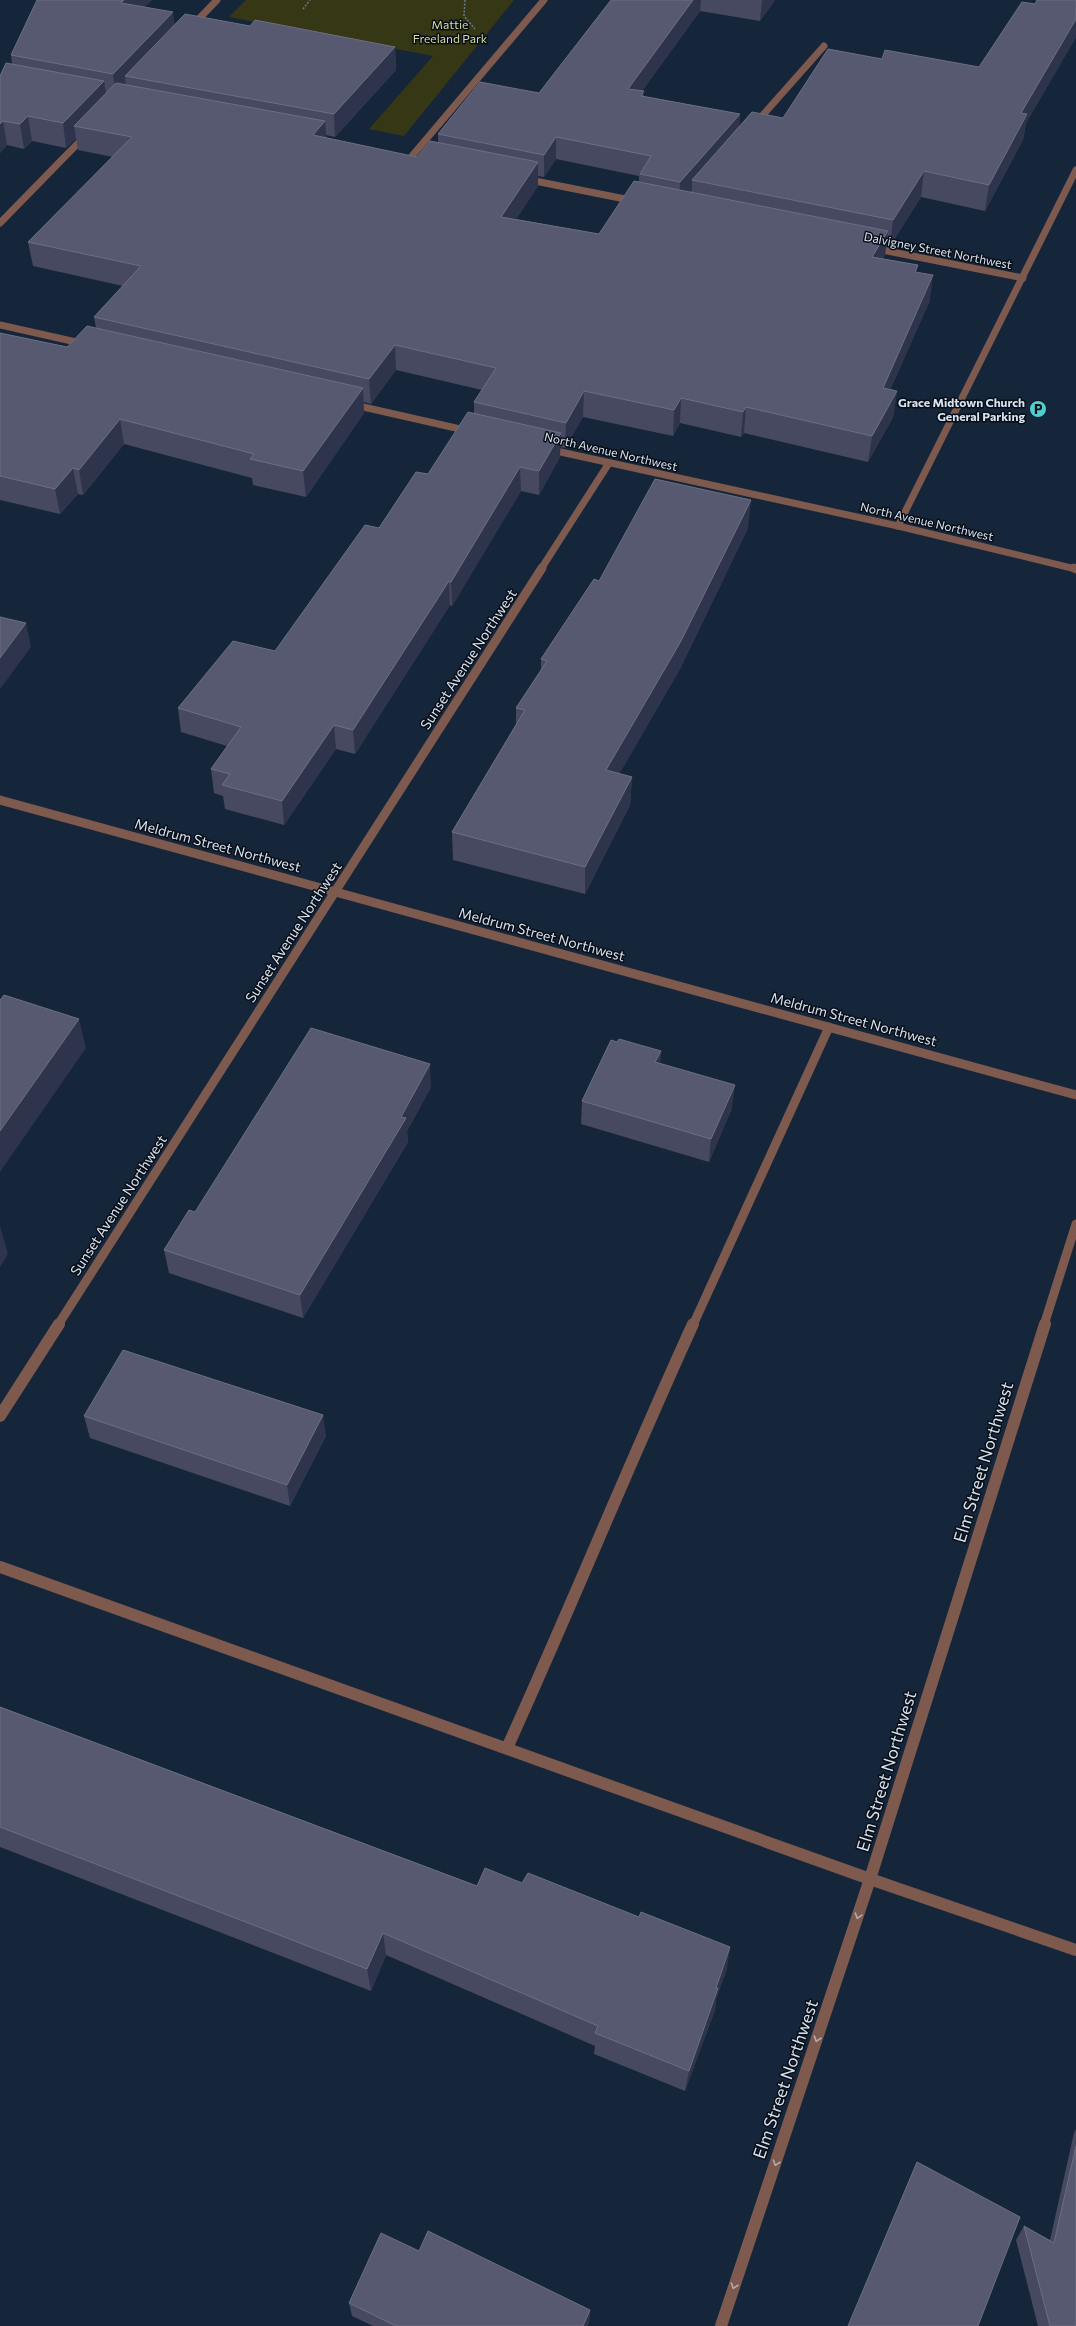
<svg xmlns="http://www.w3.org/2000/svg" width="1076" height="2326" font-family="Commissioner,sans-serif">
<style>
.green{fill:#363715}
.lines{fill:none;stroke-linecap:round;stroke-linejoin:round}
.path{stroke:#6a7889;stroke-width:1.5;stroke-dasharray:2 1.5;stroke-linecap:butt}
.service-far2{stroke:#7d594e;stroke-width:7}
.service-far1{stroke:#7d594e;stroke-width:9}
.service{stroke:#7d594e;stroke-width:12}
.minor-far2{stroke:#7d594e;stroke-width:7}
.minor-far1{stroke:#7d594e;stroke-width:9}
.minor{stroke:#7d594e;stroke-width:12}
.wall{fill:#474961;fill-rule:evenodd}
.shaded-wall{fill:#2d344b}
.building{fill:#575970;stroke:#6b6f84}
.oneway{stroke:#b4acaf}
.labels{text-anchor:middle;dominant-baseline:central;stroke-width:3;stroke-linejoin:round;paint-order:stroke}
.far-park-label{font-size:12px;fill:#d8dd9c;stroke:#080e17}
.far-street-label{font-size:12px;fill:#d8e3f0;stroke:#080e17}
.far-poi-label{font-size:12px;font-weight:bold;fill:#d8e3f0;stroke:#080e17;text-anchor:end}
.street-label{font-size:14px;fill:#d8e3f0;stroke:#080e17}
.near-street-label{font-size:17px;fill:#d8e3f0;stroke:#080e17}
</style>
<rect width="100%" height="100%" fill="#16263a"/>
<polygon class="green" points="246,0 514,0 404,136 369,129 433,56 229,17"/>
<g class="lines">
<g class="path">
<polyline points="465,0 464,16 475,29"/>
<polyline points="303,9 310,0"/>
</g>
<polyline class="service-far2" points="755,124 824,46"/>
<polyline class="service-far1" points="693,1325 829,1027"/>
<path class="service" d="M507,1748C571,1607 629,1464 693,1324"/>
<g class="minor-far2">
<polyline points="191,27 217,0"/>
<polyline points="412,156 544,0"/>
<polyline points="525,179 635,201"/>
<polyline points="0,223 87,134"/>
<polyline points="872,248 1023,278"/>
<polyline points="0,325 85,344"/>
<polyline points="350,404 469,431"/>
<polyline points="547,449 898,526 1076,569"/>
<polyline points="898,526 1076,170"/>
<polyline points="541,569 609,463"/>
</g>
<g class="minor-far1">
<polyline points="1074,568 1076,569"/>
<polyline points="0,800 1076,1095"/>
<polyline points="58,1325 542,568"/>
<polyline points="1044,1325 1076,1224"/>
</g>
<g class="minor">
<polyline points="0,1416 59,1324"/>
<polyline points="0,1567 870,1879 1076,1950"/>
<polyline points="721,2326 870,1879 1045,1324"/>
</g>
</g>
<g class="wall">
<path d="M37,0H152L144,7L175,25L250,26L395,47L396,70L335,137L326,135L327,138L417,157L438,142V134L539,93L611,0H775L760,21L700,11L642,91L644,96L740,114L739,127L783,118L882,59L979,67L1035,4L1076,0V37L1026,123L1023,140L985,211L921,197L890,246H886L885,255L883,259L917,272L930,300L890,390L897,391L893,417L868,462L744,433L741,437L680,423L673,436L583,417L565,448L560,447V457L539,495L521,491L452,606L450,605L355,754L336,749L284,825L225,809L223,796L214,793L211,769L227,746L181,732L178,708L275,651L379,528L428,474L474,414V402L482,390L396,370L371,404L364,402V413L306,497L253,485L252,478L124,444L83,495L78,494L60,514L0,500V333L67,347L96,328L94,317L123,286L33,266L28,242L113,157L78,150L76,138L66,148L32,141L24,149L7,145L0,153V76L12,64L11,55ZM556,159L639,176V182L599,234L516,219L538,186V176L544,177Z"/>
<polygon points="748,528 680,669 619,774 632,777 630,805 585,894 453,860 452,832 516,724 516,708 541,670 541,659 599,581"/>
<polygon points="617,1042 661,1051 660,1064 732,1108 709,1162 581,1124 582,1101"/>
<polygon points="431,1087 407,1131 408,1142 303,1318 169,1273 164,1250 195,1212"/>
<polygon points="84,1416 326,1436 290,1506 90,1438"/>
<polygon points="0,1707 477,1886 727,1969 716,1999 715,2010 685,2091 594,2054 595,2046 386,1955 371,1991 0,1847"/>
<polygon points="1076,2129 1076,2326 1038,2326 1016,2240 1024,2226 1050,2240 1074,2133"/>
<polygon points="419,2251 590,2310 589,2323 587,2326 373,2326 352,2316 349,2303"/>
</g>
<g class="shaded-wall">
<polygon points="124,0 152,0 124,26 121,3"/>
<polygon points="693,0 701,0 700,11 628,110 628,89"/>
<polygon points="762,0 775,0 760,21"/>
<polygon points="173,12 176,35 125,76 126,86 116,96 113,74"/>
<polygon points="1076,19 1076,37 1026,123 1023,140 985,211 989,185 1021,113"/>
<polygon points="395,47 396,70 335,137 334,114"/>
<polygon points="104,81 108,105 74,126 76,138 66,148 63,123"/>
<polygon points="740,114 739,136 692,180 692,190 679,204 680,182"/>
<polygon points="28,116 32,141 24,149 20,124"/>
<polygon points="3,121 7,145 0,153 0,124"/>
<polygon points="325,121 327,145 313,135"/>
<polygon points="556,137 556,159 544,177 544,155"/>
<polygon points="538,162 538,186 501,241 501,217"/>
<polygon points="924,171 921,197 890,246 893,220"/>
<polygon points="888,231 885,255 869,281 872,257"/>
<polygon points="918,265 914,290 915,272"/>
<polygon points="933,275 930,300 880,413 883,388"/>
<polygon points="395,345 396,370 371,404 369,379"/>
<polygon points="363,388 364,413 306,497 303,471"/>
<polygon points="584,391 583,417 565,448 566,423"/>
<polygon points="897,391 893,417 868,462 872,436"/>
<polygon points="681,398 680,423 673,436 674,410"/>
<polygon points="746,407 744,433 741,437 743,412"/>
<polygon points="120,419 124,444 83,495 79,470"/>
<polygon points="561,433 560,457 539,495 539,471"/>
<polygon points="520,467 521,491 452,606 451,582"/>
<polygon points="73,468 78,494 60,514 55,489"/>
<polygon points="751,500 748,528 680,669 605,798 606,770"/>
<polygon points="449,581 450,605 355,754 353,730"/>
<polygon points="26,623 31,647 0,689 0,658"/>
<polygon points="334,725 336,749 284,825 282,801"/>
<polygon points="632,777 630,805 585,894 585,867"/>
<polygon points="79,1019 86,1048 0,1172 0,1131"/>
<polygon points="661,1051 659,1074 655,1062"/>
<polygon points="430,1064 431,1087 407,1131 408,1142 303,1318 300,1295"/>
<polygon points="735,1085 732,1108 709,1162 711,1139"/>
<polygon points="0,1226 8,1254 0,1267"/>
<polygon points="323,1415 326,1436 290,1506 287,1485"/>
<polygon points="383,1933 386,1955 371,1991 367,1969"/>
<polygon points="730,1947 727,1969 716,1999 715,2010 685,2091 689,2071"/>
<polygon points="590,2310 589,2323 587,2326 583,2326"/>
</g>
<g class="building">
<polygon points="37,0 124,0 121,3 173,12 113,74 11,55"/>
<polygon points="611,0 693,0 628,89 644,91 641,96 740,114 680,182 640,174 651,156 556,137 544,155 438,134 480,82 539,93"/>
<polygon points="1037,0 1076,0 1076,19 1021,113 1027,114 989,185 924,171 893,220 692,180 752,112 783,118 828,49 882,59 885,50 979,67 1022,2 1035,4"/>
<polygon points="185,14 250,26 255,20 395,47 334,114 125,76"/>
<polygon points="6,63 104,81 63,123 28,116 20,124 3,121 0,124 0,76"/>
<polygon points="116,83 325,121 313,135 417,157 430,141 538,162 501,217 599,234 634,181 888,231 872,257 918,265 915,272 933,275 883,388 897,391 872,436 746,407 743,412 681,398 674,410 584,391 566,423 474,402 496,368 395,345 369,379 94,317 141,266 28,242 132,137 74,126"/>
<polygon points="87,326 363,388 303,471 250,459 254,454 120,419 79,470 73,468 55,489 0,476 0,333 67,347"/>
<polygon points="468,412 561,433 539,471 520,467 451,582 449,581 353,730 334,725 282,801 222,785 230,774 211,769 241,727 178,708 233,641 275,651 365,525 379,528 416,472 428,474"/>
<polygon points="655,479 751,500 681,641 606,770 632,777 585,867 452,832 525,710 516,708 547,661 541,659 594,579 599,581"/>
<polygon points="0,617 26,623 0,658"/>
<polygon points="4,995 79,1019 0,1131 0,1000"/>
<polygon points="311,1028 430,1064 401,1117 406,1118 300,1295 164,1250 189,1210 195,1212"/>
<polygon points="619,1039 661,1051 655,1062 735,1085 711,1139 582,1101 611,1040 617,1042"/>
<polygon points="123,1350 323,1415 287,1485 84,1416"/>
<polygon points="0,1707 477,1886 485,1868 522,1883 528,1873 639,1917 641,1912 730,1947 716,1988 718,1988 689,2071 595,2033 598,2026 383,1933 367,1969 0,1827"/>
<polygon points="1076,2146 1076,2326 1050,2326 1024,2226 1054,2243"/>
<polygon points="917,2162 1020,2217 978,2326 848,2326"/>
<polygon points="428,2231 590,2310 583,2326 396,2326 349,2303 381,2233 419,2251"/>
</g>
<defs><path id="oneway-chevron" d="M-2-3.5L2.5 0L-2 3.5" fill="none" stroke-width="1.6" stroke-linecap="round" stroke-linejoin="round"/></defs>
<g class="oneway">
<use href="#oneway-chevron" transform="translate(858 1916) rotate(108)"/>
<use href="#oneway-chevron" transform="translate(817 2039) rotate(109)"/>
<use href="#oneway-chevron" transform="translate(776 2163) rotate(109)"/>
<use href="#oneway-chevron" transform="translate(734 2286) rotate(109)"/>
</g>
<defs>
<g id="parking-disc" transform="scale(0.9)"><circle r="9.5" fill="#51ccd1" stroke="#080e17"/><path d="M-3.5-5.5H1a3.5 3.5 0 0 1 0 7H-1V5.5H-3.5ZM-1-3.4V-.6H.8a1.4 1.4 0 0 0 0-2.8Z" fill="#111"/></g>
</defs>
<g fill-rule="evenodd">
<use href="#parking-disc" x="1038" y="409"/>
</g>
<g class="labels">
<g class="far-park-label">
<text x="450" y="24">Mattie<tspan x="450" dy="14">Freeland Park</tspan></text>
</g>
<g class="far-street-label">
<text transform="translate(938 250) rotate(11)">Dalvigney Street Northwest</text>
<text transform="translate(611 451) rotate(13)">North Avenue Northwest</text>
<text transform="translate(927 521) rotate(13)">North Avenue Northwest</text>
</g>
<g class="far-poi-label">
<text x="1025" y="402">Grace Midtown Church<tspan x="1025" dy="14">General Parking</tspan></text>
</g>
<g class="street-label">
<text transform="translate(468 659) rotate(-57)">Sunset Avenue Northwest</text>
<text transform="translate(218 845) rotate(15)">Meldrum Street Northwest</text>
<text transform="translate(293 932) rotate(-57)">Sunset Avenue Northwest</text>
<text transform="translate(542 934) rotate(15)">Meldrum Street Northwest</text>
<text transform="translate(854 1019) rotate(15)">Meldrum Street Northwest</text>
<text transform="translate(118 1205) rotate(-57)">Sunset Avenue Northwest</text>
</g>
<g class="near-street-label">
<text transform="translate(983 1462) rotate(-73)">Elm Street Northwest</text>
<text transform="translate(886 1771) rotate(-73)">Elm Street Northwest</text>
<text transform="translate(785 2079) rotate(-71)">Elm Street Northwest</text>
</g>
</g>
</svg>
